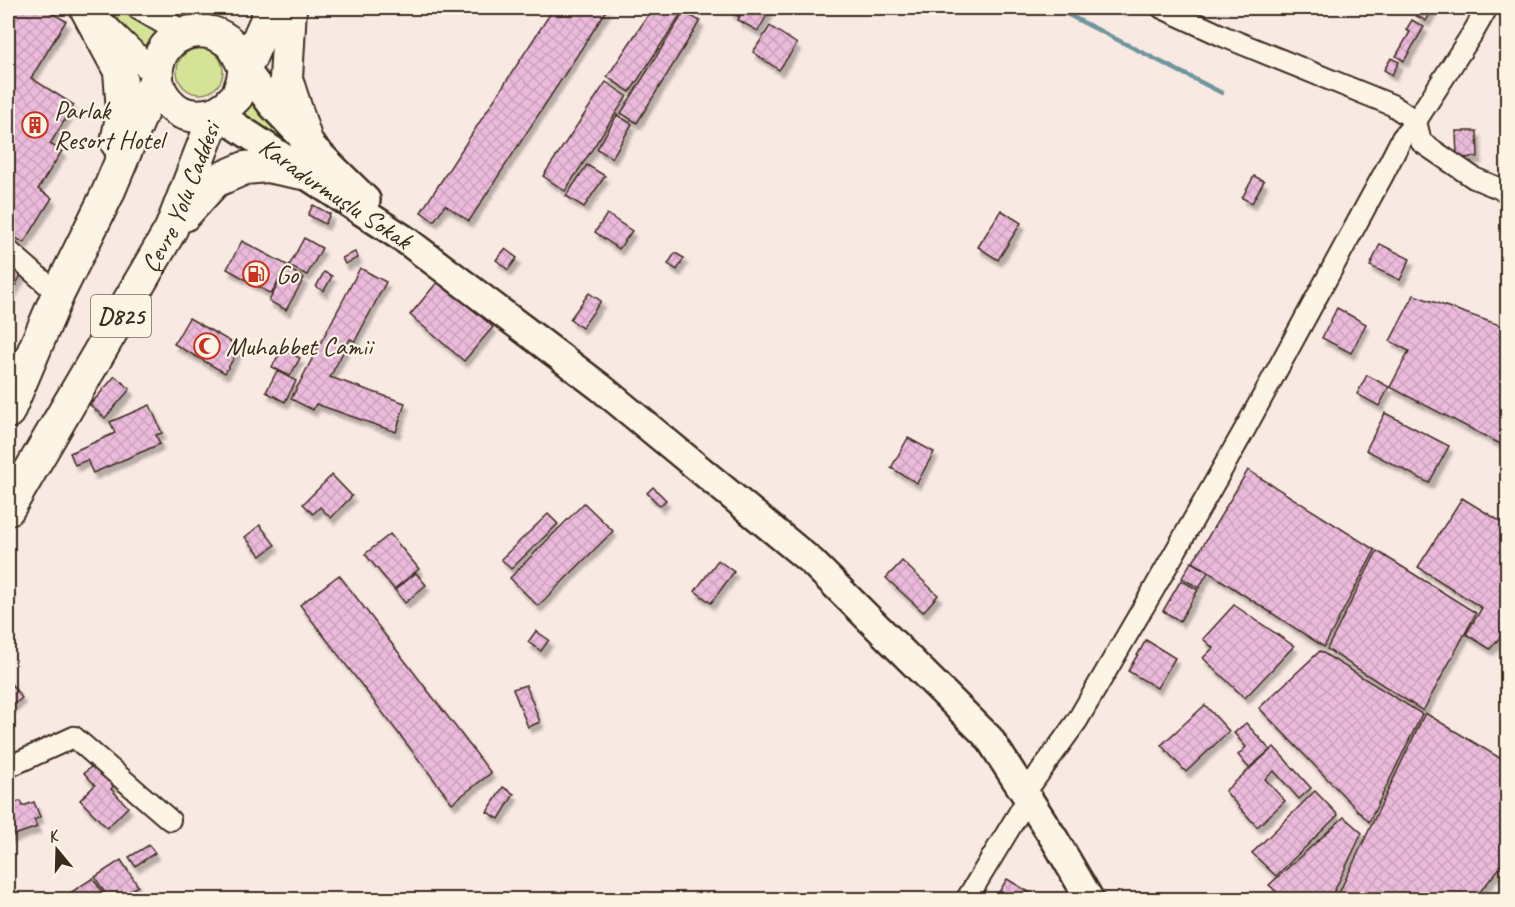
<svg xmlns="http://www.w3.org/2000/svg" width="1515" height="907" font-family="Caveat,sans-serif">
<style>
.green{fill:#d5e397;stroke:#88865a;stroke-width:1.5}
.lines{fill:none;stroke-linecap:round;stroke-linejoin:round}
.stream{stroke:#6f959d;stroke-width:4.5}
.building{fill:url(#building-cross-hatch);stroke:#3b2a1e;stroke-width:1.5;filter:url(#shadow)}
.minor-casing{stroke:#3b2a1e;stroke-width:24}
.tertiary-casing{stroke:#3b2a1e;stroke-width:28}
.secondary-casing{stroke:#3b2a1e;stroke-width:32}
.trunk-casing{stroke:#3b2a1e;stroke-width:36}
.minor{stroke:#fcf5e5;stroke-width:20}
.tertiary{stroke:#fcf5e5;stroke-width:24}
.secondary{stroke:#fcf5e5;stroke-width:27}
.trunk{stroke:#fcf5e5;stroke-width:32}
.labels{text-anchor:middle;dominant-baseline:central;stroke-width:4.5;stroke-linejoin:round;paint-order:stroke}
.shield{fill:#fcf5e5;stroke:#75675a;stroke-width:1.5}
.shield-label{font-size:24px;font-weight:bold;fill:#3b2a1e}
.poi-label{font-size:26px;fill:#3b2a1e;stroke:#fcf5e5;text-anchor:start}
.street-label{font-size:26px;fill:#3b2a1e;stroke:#fcf5e5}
</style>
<defs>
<pattern id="building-cross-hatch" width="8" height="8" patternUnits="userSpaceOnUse" patternTransform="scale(1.5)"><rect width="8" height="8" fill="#ecbbdc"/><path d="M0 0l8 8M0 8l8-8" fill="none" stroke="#cba1bc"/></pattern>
<filter id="shadow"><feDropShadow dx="3.5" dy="6" stdDeviation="1.5" flood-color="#0004"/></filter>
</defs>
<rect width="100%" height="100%" fill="#f9e9e3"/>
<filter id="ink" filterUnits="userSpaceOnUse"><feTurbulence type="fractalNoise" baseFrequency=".0167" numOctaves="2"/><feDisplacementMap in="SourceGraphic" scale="12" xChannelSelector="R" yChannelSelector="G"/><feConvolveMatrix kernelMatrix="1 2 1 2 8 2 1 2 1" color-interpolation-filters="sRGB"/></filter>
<g filter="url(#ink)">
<g class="green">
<polygon points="107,8 125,8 170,32 155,57"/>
<circle cx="200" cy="71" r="23"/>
<polygon points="250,88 296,143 292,151 233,115"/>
</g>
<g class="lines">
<polyline class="stream" points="1055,8 1222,93"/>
</g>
<g class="building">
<polygon points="8,8 43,8 66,21 31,78 74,105 50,144 62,151 38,189 52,198 24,243 8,233"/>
<polygon points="554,8 608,8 469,221 445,205 434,221 421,212"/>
<polygon points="653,8 685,8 630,92 607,77"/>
<polygon points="732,8 742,8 738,16 730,12"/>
<polygon points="744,8 771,8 758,31 738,20"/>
<polygon points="1421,8 1433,8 1426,21 1416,16"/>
<polygon points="684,12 700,21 637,123 621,113"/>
<polygon points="1412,20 1424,27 1404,61 1396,56 1410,32 1406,30"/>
<polygon points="770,26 797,44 779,70 753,52"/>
<polygon points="1391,58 1399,62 1392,75 1384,70"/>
<polygon points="606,82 627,96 565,191 543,176"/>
<polygon points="617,115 632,124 612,158 597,149"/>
<polygon points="1456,131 1477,131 1478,157 1457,158"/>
<polygon points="587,165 605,176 584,207 566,196"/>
<polygon points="1254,176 1264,181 1252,203 1242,198"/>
<polygon points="313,205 330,214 325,224 308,215"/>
<polygon points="1001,210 1021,223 998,260 978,247"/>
<polygon points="607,214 632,231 619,249 595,232"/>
<polygon points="304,238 322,248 307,275 289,266"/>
<polygon points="242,241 287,265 271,294 227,269"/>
<polygon points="1380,244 1410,259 1400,280 1370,266"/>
<polygon points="505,249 517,258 508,270 496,260"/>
<polygon points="355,252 358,258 345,264 342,258"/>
<polygon points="675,253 684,258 677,270 668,264"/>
<polygon points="8,265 22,273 8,299"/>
<polygon points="287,268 304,278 286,310 269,301"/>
<polygon points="360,268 386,282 355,341 350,339 330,377 405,403 396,432 316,404 313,410 291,399"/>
<polygon points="324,272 332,276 324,291 316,287"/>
<polygon points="439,280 493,327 464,361 410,315"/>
<polygon points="589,293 601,301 582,328 570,319"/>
<polygon points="1414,295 1508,328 1508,448 1390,387 1409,351 1390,341"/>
<polygon points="1337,308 1366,324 1351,353 1322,338"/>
<polygon points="189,318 240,347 225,373 174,344"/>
<polygon points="282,349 300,358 290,376 272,367"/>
<polygon points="277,371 296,381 285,402 266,392"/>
<polygon points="1367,375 1389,387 1379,406 1357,394"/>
<polygon points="115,376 130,389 105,418 90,405"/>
<polygon points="150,405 162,433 156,435 160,444 93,473 87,460 75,465 70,453 115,433 110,422"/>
<polygon points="1385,413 1449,446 1429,483 1366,450"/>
<polygon points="908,438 934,452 917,483 891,468"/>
<polygon points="1248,470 1375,550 1324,647 1193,562"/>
<polygon points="332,475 352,496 331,518 320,507 313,514 303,504"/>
<polygon points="653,487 666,500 660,506 647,493"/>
<polygon points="1462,498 1508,526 1508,628 1490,649 1466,634 1482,608 1418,567"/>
<polygon points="584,503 613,531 538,606 510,578"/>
<polygon points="548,514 558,524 511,569 501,559"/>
<polygon points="260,525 275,545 261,556 245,537"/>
<polygon points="390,534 419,569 394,589 365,554"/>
<polygon points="1377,551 1476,613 1423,711 1327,649"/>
<polygon points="718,560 734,572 711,603 695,591"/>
<polygon points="902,561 938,595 923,612 886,578"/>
<polygon points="1191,562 1208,572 1199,588 1182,578"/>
<polygon points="416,573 426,585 405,603 395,590"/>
<polygon points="339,575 491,773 452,803 300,605"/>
<polygon points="1181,580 1198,590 1180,621 1163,611"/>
<polygon points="1234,605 1294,646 1245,698 1203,658 1213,648 1203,639"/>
<polygon points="536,631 549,640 541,651 528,642"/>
<polygon points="1146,640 1175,658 1157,688 1128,671"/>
<polygon points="1320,651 1422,714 1369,822 1259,708"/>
<polygon points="8,680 22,698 8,710"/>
<polygon points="526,685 540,722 528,727 513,689"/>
<polygon points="1205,705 1229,731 1186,772 1161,745"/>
<polygon points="1425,713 1508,763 1508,858 1473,900 1345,900 1338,895"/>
<polygon points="1246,723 1270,750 1249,768 1238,755 1246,747 1234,733"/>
<polygon points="1274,747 1311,788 1299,799 1274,771 1265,779 1285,801 1257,827 1225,791"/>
<polygon points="94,764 114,785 111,789 128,807 107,828 80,800 95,785 84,773"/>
<polygon points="503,787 514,794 499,819 487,812"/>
<polygon points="1315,791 1338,815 1276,876 1252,853"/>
<polygon points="21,801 23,806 34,802 40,817 34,820 37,827 9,837 8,832 8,810 9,810 8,805"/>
<polygon points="1344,817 1362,833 1330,900 1286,900 1269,885"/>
<polygon points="149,845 155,853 135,866 129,857"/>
<polygon points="121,860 138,886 116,900 109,900 95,877"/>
<polygon points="93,878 106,899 74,900 70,893"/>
<polygon points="1007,879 1034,895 1031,900 994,900"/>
</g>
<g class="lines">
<g class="minor-casing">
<g id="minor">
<polyline points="1162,8 1225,37 1392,105 1416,121 1421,142 1474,178 1508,192"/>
<polyline points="8,250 58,294"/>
<polyline points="8,767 74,737 170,820"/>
<polyline points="1025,793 1077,721 1154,589 1245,429 1383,175 1402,138 1416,121 1474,31 1487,8"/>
<polyline points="966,900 1028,798"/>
</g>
</g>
<g class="tertiary-casing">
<g id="tertiary">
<polyline points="140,8 183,33"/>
<polyline points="100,21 157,76"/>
</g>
</g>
<g class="secondary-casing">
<g id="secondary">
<polyline points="245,69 272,105 306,141 366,200"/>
<path id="s1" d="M216,113L287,160L303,173L407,241L600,387L812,562L989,738L1055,840L1090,900"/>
</g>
</g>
<g class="trunk-casing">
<g id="trunk">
<polyline points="86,8 120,71 123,111 117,143"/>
<polyline points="290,8 286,79 306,141"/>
<path d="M216,113C200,117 185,118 172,106C137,75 166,21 212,33C219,35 226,39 231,44C238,52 241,60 245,69"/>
<polyline points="184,215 215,181 245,168 267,166 303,173"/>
<polyline points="8,412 58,294 107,195 157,76"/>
<path id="s2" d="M8,509L171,229L216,113L227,106L237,96L242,83L245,69L272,8"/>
</g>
</g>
<use href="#minor" class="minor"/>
<use href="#tertiary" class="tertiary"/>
<use href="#secondary" class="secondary"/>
<use href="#trunk" class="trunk"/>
</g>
</g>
<defs>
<g id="building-ring" transform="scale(1.35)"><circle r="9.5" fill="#fcf5e5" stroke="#c8321e" stroke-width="1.5"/><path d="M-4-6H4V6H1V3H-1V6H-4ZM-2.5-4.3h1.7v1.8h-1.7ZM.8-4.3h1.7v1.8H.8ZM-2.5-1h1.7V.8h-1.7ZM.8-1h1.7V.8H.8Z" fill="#c8321e"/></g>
<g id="fuel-ring" transform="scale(1.35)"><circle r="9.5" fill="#fcf5e5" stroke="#c8321e" stroke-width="1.5"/><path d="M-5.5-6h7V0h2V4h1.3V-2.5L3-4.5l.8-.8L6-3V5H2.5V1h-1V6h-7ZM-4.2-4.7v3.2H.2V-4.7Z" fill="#c8321e"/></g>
<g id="mosque-ring" transform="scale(1.35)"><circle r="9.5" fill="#fcf5e5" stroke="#c8321e" stroke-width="1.5"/><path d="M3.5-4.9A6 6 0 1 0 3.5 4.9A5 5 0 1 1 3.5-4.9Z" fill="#c8321e"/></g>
</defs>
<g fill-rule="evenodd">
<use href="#building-ring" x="35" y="125"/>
<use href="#fuel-ring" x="256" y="274"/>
<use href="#mosque-ring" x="207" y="346"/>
</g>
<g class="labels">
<rect class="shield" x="91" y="295" width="60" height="42" rx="4.5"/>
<g class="shield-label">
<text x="121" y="316">D825</text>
</g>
<g class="poi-label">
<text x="54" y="110">Parlak<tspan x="54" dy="30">Resort Hotel</tspan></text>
<text x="276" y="274">Go</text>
<text x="226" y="346">Muhabbet Camii</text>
</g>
<g class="street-label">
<text stroke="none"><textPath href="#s1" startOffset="144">Karadurmuşlu Sokak</textPath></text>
<text stroke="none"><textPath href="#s2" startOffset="357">Çevre Yolu Caddesi</textPath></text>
</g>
</g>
<rect width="1515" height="907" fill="none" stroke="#fcf5e5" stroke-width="30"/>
<rect x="15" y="15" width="1485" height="877" fill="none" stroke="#3b2a1e" stroke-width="2" filter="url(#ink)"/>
<g transform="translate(57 850) rotate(341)" stroke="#fcf5e5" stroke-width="4.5" paint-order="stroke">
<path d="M0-4.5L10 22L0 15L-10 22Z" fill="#3b2a1e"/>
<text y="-9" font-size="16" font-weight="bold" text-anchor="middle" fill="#3b2a1e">K</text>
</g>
</svg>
